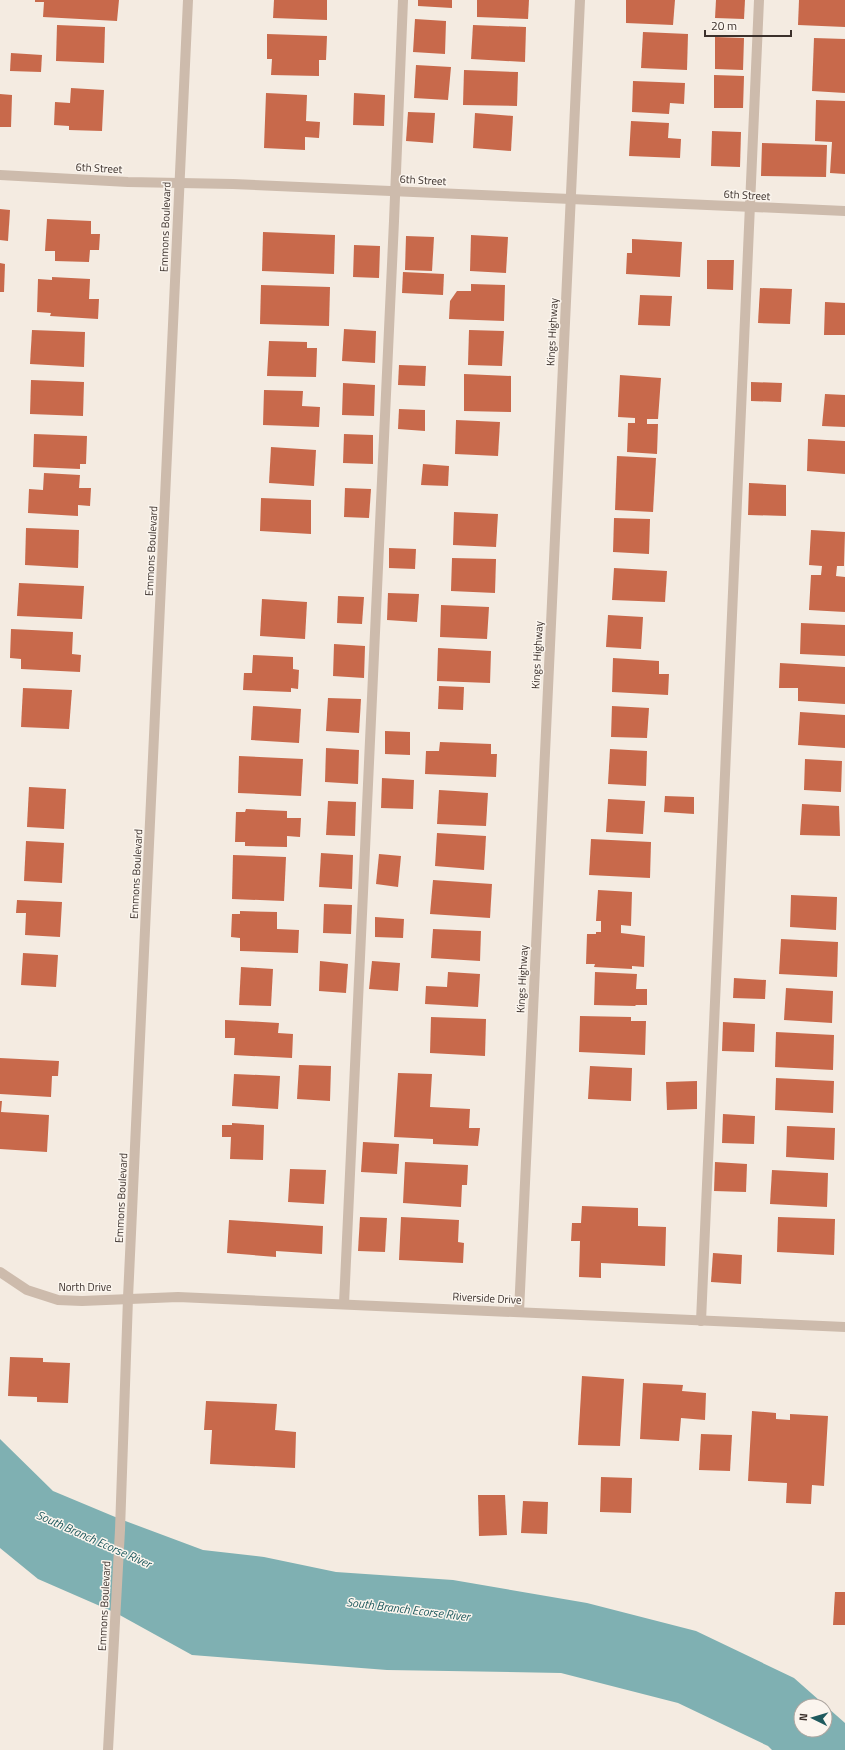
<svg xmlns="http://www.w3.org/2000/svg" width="845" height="1750" font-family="'Titillium Web',sans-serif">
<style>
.water{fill:#7fb0b2;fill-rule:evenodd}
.building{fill:#c8694b}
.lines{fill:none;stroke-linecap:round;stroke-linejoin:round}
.minor{stroke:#cdbbac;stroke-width:10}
.labels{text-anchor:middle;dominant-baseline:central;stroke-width:3;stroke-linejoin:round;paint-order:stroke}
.street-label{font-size:11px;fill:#3b302b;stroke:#fbf5ee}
.water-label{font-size:12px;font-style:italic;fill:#1f5a5e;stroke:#fbf5ee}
</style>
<rect width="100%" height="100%" fill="#f4ebe1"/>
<path class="water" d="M0,1439L53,1491L120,1519L203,1550L264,1557L336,1572L453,1580L587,1603L696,1631L794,1678L845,1723V1750H772L768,1746L678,1703L561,1673L387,1670L192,1655L116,1613L38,1579L0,1548ZM801,1706H825V1730H801Z"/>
<g class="building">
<polygon points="35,0 119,0 117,21 43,17 44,2 35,2"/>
<polygon points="274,0 327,0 327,20 273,18"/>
<polygon points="418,0 452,0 452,8 418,6"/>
<polygon points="477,0 529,0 528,19 477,17"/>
<polygon points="626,0 675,0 673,25 626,23"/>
<polygon points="716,0 745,0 744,19 715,18"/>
<polygon points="799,0 845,0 845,27 798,25"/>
<polygon points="415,19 446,21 445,54 413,52"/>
<polygon points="57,25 105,27 104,63 56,61"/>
<polygon points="473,25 526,27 525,62 471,59"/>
<polygon points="643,32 688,34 687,70 641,68"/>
<polygon points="267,34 327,36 326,60 319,60 319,76 271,75 272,59 267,59"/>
<polygon points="715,37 744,38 743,70 715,69"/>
<polygon points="814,38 845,39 845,93 812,91"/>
<polygon points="11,53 42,55 41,72 10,71"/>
<polygon points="416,65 451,67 448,100 414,98"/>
<polygon points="464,70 518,72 517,106 463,105"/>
<polygon points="714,75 744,76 743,108 714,108"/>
<polygon points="633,81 685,83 684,104 670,103 669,114 632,112"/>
<polygon points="71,88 104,90 102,131 69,130 69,126 54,125 55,102 70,103"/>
<polygon points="266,93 307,95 306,121 320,122 319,138 305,137 305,150 264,148"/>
<polygon points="354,93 385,95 384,126 353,125"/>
<polygon points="0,94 12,95 11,127 0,127"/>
<polygon points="816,100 845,101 845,174 830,173 832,142 815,141"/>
<polygon points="408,112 435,113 433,143 406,141"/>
<polygon points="475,113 513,116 511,151 473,148"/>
<polygon points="631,121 669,123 668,138 681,139 680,158 629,156"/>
<polygon points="712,131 741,132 740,167 711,166"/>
<polygon points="762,143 827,145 826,177 761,176"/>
<polygon points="0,209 10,210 8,241 0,240"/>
<polygon points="47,219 91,221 91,234 100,234 99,250 90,250 89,262 55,261 55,251 45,251"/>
<polygon points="263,232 335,235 334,274 262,271"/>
<polygon points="471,235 508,237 506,273 470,271"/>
<polygon points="406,236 434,237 432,271 405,270"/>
<polygon points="632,239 682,242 680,277 626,274 627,253 632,253"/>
<polygon points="354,245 380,246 379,278 353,277"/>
<polygon points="707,260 734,260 733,290 707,289"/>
<polygon points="0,263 5,264 4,292 0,292"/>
<polygon points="403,272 444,274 443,295 402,293"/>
<polygon points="52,277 90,279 89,299 99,299 98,319 50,316 51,313 37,312 38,279 52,280"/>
<polygon points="471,284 505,285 504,321 449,319 450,301 457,291 471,291"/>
<polygon points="261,285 330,287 329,326 260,324"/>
<polygon points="760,288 792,289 790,324 758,323"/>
<polygon points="640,295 672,296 670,326 638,325"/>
<polygon points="825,302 845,303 845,335 824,335"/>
<polygon points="344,329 376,331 375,363 342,361"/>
<polygon points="32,330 85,332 84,367 30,364"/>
<polygon points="469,330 504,331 502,366 468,365"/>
<polygon points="269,341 307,342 307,348 317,348 316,377 267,376"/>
<polygon points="399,365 426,366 425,386 398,385"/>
<polygon points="464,374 511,376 511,412 464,411"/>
<polygon points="620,375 661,378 658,419 647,419 647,424 658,424 657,454 627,452 628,423 635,423 635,418 618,417"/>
<polygon points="31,380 84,382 83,416 30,414"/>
<polygon points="751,382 782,383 781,402 751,401"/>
<polygon points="343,383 375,385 374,416 342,415"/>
<polygon points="264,390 303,391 302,406 320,407 319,427 263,425"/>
<polygon points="825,394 845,395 845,427 822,426"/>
<polygon points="399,409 425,410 425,431 398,429"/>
<polygon points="456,420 500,422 498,456 455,454"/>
<polygon points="34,434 87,436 86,464 80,464 80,469 33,467"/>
<polygon points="344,434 373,435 373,464 343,463"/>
<polygon points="808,439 845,441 845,474 807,471"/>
<polygon points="271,447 316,450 314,486 269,483"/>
<polygon points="617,456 656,458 653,512 615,510"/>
<polygon points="423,464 449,466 448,486 421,485"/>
<polygon points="44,473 80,475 79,488 91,488 90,506 78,505 78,516 28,513 29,489 43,490"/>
<polygon points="749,483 786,485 786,516 748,515"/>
<polygon points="345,488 371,489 369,518 344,517"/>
<polygon points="261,498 311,500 311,534 260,531"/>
<polygon points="454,512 498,514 496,547 453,545"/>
<polygon points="614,518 650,519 649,554 613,552"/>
<polygon points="26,528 79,530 78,568 25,565"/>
<polygon points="811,530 845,532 844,566 837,566 836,576 845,577 845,612 809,610 811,575 821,575 822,566 809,565"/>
<polygon points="389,548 416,549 415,569 389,568"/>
<polygon points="452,558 496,559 495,593 451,591"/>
<polygon points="614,568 667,571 665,602 612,600"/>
<polygon points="19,583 84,586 82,619 17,616"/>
<polygon points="388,593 419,594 417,622 387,620"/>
<polygon points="338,596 364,597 362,624 337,623"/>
<polygon points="262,599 307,602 305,639 260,636"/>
<polygon points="441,605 489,607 487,639 440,637"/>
<polygon points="608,615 643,617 641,649 606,647"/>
<polygon points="801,623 845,625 845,656 800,654"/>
<polygon points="11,629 73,632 72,654 81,655 80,672 21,669 21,659 10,658"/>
<polygon points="334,644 365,646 364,678 333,676"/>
<polygon points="438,648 491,651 490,683 437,681"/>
<polygon points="253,655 293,657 293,669 299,670 298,689 291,688 291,692 243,690 244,673 252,673"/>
<polygon points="613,658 659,661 659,674 669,674 668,695 612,692"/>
<polygon points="780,663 845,667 845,704 798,701 798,688 779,688"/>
<polygon points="439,686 464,687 463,710 438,709"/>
<polygon points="23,688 72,690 69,729 21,727"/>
<polygon points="328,698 361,699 359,733 326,731"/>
<polygon points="253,706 301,709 299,743 251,740"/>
<polygon points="612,706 649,708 647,738 611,737"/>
<polygon points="800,712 845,715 845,748 798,745"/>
<polygon points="385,731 410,732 410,755 385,754"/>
<polygon points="440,742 491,744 491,754 497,754 496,777 425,774 426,751 439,751"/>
<polygon points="326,748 359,750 358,784 325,782"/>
<polygon points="610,749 647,751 646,786 608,784"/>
<polygon points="239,756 303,759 301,796 238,793"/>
<polygon points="805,759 842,761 841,792 804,790"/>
<polygon points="382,778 414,780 413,809 381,808"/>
<polygon points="29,787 66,789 64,829 27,827"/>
<polygon points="439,790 488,793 486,826 437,824"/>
<polygon points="665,796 694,797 694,814 664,812"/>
<polygon points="608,799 645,801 643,834 606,832"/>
<polygon points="328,801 356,802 355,836 326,835"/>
<polygon points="802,804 839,806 840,836 800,835"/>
<polygon points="246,809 287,811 287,818 301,818 300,837 287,836 287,847 245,846 245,842 235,842 236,812 245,812"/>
<polygon points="437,833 486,836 484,870 435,866"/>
<polygon points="591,839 651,842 650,878 589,875"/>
<polygon points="26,841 64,843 62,883 24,881"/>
<polygon points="321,853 353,855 352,889 319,887"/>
<polygon points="379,854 401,856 398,887 376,884"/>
<polygon points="233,855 286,857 284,901 232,899"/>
<polygon points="433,880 492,884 490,918 430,914"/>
<polygon points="598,890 632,892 631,926 621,925 621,933 645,936 644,967 632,966 632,969 594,967 595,964 586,964 587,934 596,934 596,932 601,932 601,921 596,921"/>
<polygon points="791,895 837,897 836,930 790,927"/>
<polygon points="17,900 62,902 60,937 25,935 26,913 16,913"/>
<polygon points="324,904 352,905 351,934 323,933"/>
<polygon points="240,911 277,912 277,929 299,930 298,953 240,951 240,938 231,937 232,914 240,914"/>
<polygon points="375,917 404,919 403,938 375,937"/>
<polygon points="433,929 481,931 480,961 431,958"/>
<polygon points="781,939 838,942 837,977 779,974"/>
<polygon points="23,953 58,955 56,987 21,985"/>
<polygon points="320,961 348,964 346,993 319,991"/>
<polygon points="372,961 400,963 398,991 369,989"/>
<polygon points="241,967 273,969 271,1006 239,1005"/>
<polygon points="448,972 480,974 478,1007 425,1004 426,986 447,987"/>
<polygon points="595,972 637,974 636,989 647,989 647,1005 636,1005 635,1006 594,1005"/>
<polygon points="734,978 766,980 765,999 733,998"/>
<polygon points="786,988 833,991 832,1023 784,1020"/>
<polygon points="580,1016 631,1017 631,1021 646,1021 645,1055 579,1052"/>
<polygon points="431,1017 486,1019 485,1056 430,1053"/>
<polygon points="225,1020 279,1023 278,1033 293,1034 292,1058 234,1055 235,1038 225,1038"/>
<polygon points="723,1022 755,1024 754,1052 722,1051"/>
<polygon points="776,1032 834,1035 833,1070 775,1067"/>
<polygon points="0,1058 59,1061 58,1076 52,1076 51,1097 0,1094"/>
<polygon points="299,1065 331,1066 330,1101 297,1099"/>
<polygon points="590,1066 632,1068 631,1101 588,1099"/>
<polygon points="398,1073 432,1074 430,1107 470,1109 469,1128 480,1128 478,1146 433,1144 433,1139 394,1137"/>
<polygon points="234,1074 280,1076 278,1109 232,1106"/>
<polygon points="776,1078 834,1081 833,1113 775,1110"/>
<polygon points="697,1081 697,1109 667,1110 666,1082"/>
<polygon points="0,1101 2,1101 1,1112 49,1115 47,1152 0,1149"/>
<polygon points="723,1114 755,1116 754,1144 722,1143"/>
<polygon points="232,1123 264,1125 263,1160 230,1159 231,1137 222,1137 222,1125 232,1125"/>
<polygon points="787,1126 835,1128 834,1160 786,1157"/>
<polygon points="363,1142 399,1144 397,1174 361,1172"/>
<polygon points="405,1162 468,1165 467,1185 462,1185 461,1207 403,1203"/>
<polygon points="715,1162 747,1164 746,1192 714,1191"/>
<polygon points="290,1169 326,1170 324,1204 288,1202"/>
<polygon points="772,1170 828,1173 827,1207 770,1204"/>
<polygon points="582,1206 638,1208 638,1226 666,1227 665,1266 601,1263 601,1278 579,1277 580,1241 571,1241 572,1223 581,1223"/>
<polygon points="360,1217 387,1218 385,1252 358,1251"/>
<polygon points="401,1217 459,1220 458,1242 464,1243 463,1263 399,1260"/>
<polygon points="778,1217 835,1219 834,1255 777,1252"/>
<polygon points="229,1220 323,1226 322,1254 276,1251 276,1257 227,1253"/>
<polygon points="713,1253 742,1255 741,1284 711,1282"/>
<polygon points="10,1357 43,1358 43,1362 70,1363 68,1403 37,1402 37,1397 8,1396"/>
<polygon points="582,1376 624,1379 620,1446 578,1445"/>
<polygon points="643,1383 683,1385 682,1391 706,1393 705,1420 681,1418 679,1441 640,1439"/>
<polygon points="206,1401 277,1404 275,1430 296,1432 295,1468 210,1464 212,1430 204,1430"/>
<polygon points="752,1411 776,1413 776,1419 790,1420 790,1414 828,1416 824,1486 812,1485 811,1504 786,1503 787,1483 748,1481"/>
<polygon points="701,1434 732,1435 730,1471 699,1470"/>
<polygon points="601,1477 632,1478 631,1513 600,1512"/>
<polygon points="478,1495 505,1495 507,1535 479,1536"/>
<polygon points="523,1501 548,1502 547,1534 521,1533"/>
<polygon points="835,1592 845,1592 845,1625 833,1625"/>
</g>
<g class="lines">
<g class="minor">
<polyline points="0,175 128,182 233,184 845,211"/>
<polyline points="0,1272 27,1290 58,1300 82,1301 178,1297 845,1327"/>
<polyline points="344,1304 394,221 403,0"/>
<polyline points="519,1312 580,0"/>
<polyline points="701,1321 759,0"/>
<polyline points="108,1750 120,1530 128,1298 188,0"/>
</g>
</g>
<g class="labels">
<g class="street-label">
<text transform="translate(99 168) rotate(3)">6th Street</text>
<text transform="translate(423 180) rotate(3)">6th Street</text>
<text transform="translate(747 195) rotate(3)">6th Street</text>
<text transform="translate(165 227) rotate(-88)">Emmons Boulevard</text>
<text transform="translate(552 332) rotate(-87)">Kings Highway</text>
<text transform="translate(151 551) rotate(-87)">Emmons Boulevard</text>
<text transform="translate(537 655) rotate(-87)">Kings Highway</text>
<text transform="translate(136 874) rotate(-87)">Emmons Boulevard</text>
<text transform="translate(522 979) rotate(-87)">Kings Highway</text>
<text transform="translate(121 1198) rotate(-87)">Emmons Boulevard</text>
<text x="85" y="1287">North Drive</text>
<text transform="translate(487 1298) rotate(3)">Riverside Drive</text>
<text transform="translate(104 1606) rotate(-87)">Emmons Boulevard</text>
</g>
<g class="water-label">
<text transform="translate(94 1539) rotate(24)">South Branch Ecorse River</text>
<text transform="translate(408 1609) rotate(7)">South Branch Ecorse River</text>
</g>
</g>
<g transform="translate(813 1718) rotate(275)"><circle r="19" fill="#fbf5ee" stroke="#aea6a0"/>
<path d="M0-3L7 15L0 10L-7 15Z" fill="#1f5a5e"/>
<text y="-6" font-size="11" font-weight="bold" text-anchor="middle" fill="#3b302b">N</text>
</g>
<path d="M705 30v6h86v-6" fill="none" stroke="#3b302b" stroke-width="2"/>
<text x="711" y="30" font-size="12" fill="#3b302b" stroke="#fbf5ee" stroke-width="3" paint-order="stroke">20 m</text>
</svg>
